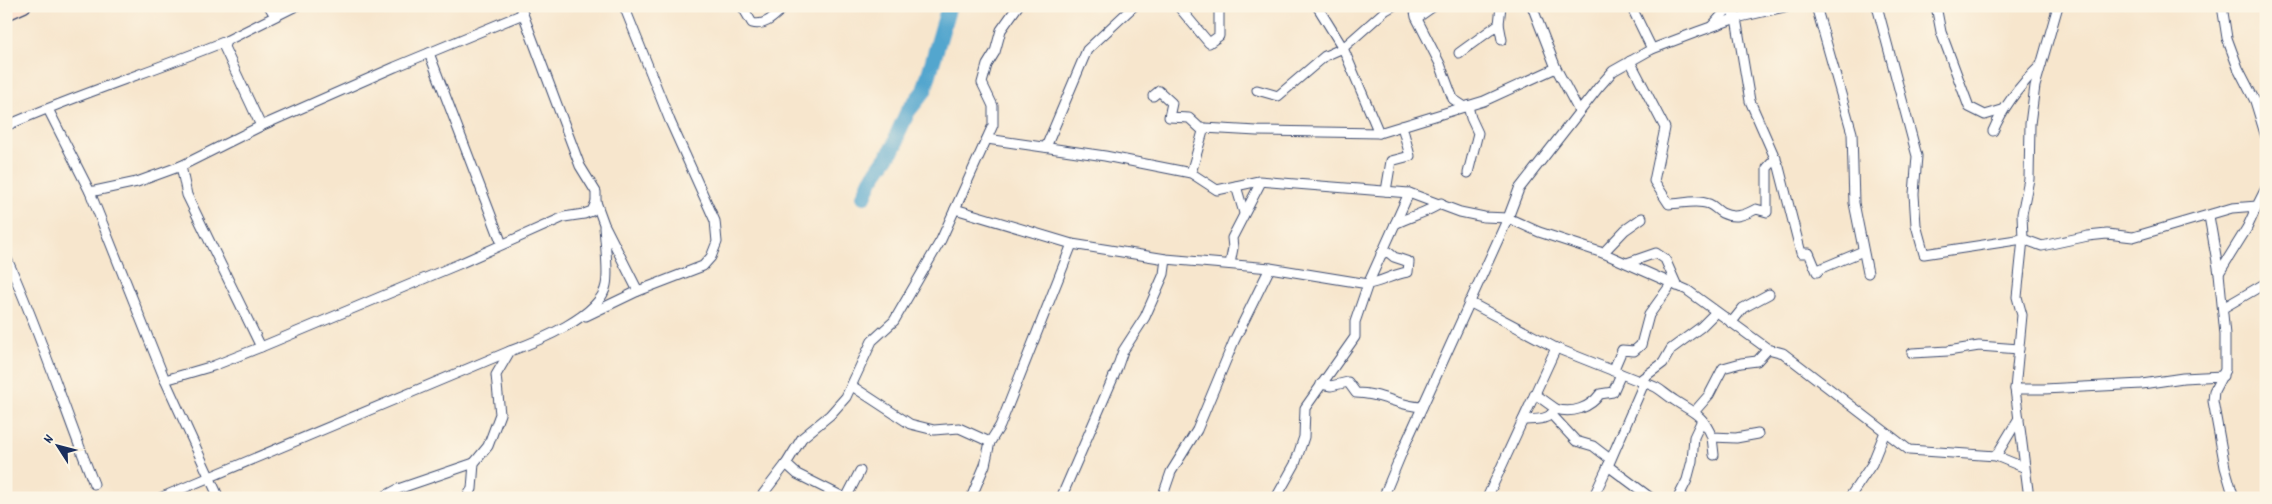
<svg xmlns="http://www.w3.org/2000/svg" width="2272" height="504" font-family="Dekko,sans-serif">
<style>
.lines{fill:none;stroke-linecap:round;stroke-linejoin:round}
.river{stroke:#52a6ce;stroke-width:16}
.street-casing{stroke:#3c4a6f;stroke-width:11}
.secondary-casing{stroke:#3c4a6f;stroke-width:15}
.street{stroke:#fff;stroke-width:9}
.secondary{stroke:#fde4d0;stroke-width:12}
</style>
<rect width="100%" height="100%" fill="#fcf5e5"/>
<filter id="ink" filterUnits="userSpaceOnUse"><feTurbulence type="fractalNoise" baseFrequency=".02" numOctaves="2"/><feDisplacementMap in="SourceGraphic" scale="10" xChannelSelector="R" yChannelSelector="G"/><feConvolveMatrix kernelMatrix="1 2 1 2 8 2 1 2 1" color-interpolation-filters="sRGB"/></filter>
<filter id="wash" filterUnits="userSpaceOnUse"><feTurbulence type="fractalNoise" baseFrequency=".0096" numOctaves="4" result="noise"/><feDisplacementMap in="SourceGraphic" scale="20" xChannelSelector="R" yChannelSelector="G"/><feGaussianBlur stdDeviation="1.12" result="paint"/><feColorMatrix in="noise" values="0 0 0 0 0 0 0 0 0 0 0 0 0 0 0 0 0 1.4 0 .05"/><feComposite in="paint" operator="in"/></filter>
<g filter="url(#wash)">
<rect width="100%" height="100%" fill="#f7e6cd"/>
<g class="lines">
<polyline class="river" points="864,196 871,180 896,144 897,135 908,111 924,91 949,6"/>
</g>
</g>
<g filter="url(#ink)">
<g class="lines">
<g class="street-casing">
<g id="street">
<polyline points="269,6 275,16"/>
<path d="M742,6L752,23C766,27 775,15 785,6"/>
<polyline points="1178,6 1209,43 1219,36 1219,6"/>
<polyline points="1317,6 1343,48 1386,10 1393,6"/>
<polyline points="1414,6 1416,17 1440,64 1453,99 1465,107"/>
<polyline points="1532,6 1556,68 1579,111"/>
<polyline points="1631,6 1652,49"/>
<polyline points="1732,6 1732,12 1736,18 1750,101 1779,167 1801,253 1809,253 1817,272 1820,269 1863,251"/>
<polyline points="1816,6 1852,133 1854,203 1868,273"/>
<polyline points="1877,6 1917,156 1914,194 1916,225 1924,254 2023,239 2042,246 2088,236 2107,234 2133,237 2232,208 2257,206 2266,188"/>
<polyline points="1936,6 1941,32 1969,107 1985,115 2002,110"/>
<polyline points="2222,6 2227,38 2238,68 2255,101 2266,137"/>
<polyline points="1417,18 1434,6"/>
<polyline points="1499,24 1502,40"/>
<polyline points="1712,26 1730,6"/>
<polyline points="429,53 502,244"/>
<polyline points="1459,53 1499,24 1501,6"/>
<path d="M1630,61L1665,128L1654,181L1669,204C1682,204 1696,199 1709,204C1714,206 1717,210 1722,213C1734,219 1745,215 1756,209L1767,212V168L1776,158"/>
<polyline points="1153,96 1159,91 1172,103 1169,117 1189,118 1201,129 1204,128"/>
<polyline points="48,109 90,192 165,380 219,498"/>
<path d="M6,126C78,94 153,71 226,41"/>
<polyline points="261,126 224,47 226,41 296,6"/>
<path d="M1993,131C2004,105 2020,85 2041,65"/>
<polyline points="1379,133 1484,101 1556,68"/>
<polyline points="1046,147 1087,50 1134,6"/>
<polyline points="1191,173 1204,128 1257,131 1379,133 1343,48 1325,56 1278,96 1257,90"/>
<polyline points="1468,173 1478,133 1471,118 1468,106"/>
<polyline points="1236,186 1244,213"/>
<polyline points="1386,191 1391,161 1410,156 1402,126"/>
<polyline points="90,192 137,182 181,166"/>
<polyline points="1409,193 1460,212 1484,217 1508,218 1539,232 1603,253 1653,275 1687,290 1768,349 1783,353 1909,450 1996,456 2023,467"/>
<polyline points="596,202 604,224 638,291 703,266 711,257 717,242 715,221 670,121 624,6"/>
<polyline points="955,209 993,125 993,106 982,83 987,65 995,52 1001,30 1018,6"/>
<polyline points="2209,216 2219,273 2225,335 2225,370 2214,391 2213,401 2225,467 2234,498"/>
<path d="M1395,224C1410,216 1427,213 1441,203"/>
<polyline points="1603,253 1625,230 1642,218"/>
<path d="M6,257C40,331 64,409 94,484"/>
<polyline points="1627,263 1656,253 1665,259 1677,286"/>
<polyline points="1230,264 1233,248 1232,238 1261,182"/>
<polyline points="2219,273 2247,228 2257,206"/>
<polyline points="1469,302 1556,348 1487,498"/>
<polyline points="2223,308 2266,283"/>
<polyline points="586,316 638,291"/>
<polyline points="1731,323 1743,308 1769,294"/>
<polyline points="261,347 459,264 564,217 584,214 592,211 596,202 596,192 580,166 520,6"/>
<polyline points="1556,348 1644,383 1608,466"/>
<polyline points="1912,353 1948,351 1979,346 2019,349"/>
<polyline points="1613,371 1622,350 1634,351 1641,345 1649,315 1672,283"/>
<polyline points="165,380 213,366 261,347 187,195 181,166 261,126 395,67 523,14"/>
<polyline points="1639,381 1663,363 1671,349 1701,327 1716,312"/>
<path d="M1644,383C1660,387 1660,391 1674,400C1693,413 1702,413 1712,437L1736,438L1758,434"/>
<path d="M1321,384L1331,386L1348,382L1356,393C1382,393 1397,406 1422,407"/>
<polyline points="852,386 910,424 934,430 959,428 990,442"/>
<polyline points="2015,389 2044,389 2142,384 2183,378 2223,376"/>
<path d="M1556,409C1572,414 1590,408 1600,394L1613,392L1621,374"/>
<polyline points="1695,411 1709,395 1723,368 1741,363 1757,361 1768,349"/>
<polyline points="1551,414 1576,441 1593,446 1610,459"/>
<path d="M1523,420C1536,419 1548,421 1556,409L1535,394"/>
<polyline points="1712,437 1714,455"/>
<polyline points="1996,456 2019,418"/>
<polyline points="160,498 510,351"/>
<polyline points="381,498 398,489 474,463"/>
<path d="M466,498L472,489L474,463L488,446L500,414L496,375L510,351C536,342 601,316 606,285C609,271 605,243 604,227"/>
<polyline points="760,498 786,464"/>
<polyline points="845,498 797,474 786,464 802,438 830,415 846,397 872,341 894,321 941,240 955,209 1072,244 1166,259 1270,268 1368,284 1409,193 1259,181 1217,190 1191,173 1105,156 987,139"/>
<polyline points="846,498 860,471"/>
<polyline points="971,498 985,465 990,442 1000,426 1072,244"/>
<polyline points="1061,498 1116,371 1123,351 1145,317 1164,274 1166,259"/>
<polyline points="1162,498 1171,472 1197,430 1234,341 1270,268"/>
<path d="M1276,498L1295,464L1304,437L1305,408L1355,337V322L1368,284C1382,282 1393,274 1408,272L1409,262L1394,257L1388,252L1381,254"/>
<polyline points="1383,498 1405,445 1508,218 1519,189 1598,88 1613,71 1652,49 1697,32 1736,18 1789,6"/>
<polyline points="1593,498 1608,466 1651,498"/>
<polyline points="1678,498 1687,480 1692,461 1694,437 1702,420"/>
<polyline points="1849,498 1872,464 1885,432"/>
<polyline points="2029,498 2015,389 2022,315 2017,297 2023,239 2022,214 2029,179 2030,124 2035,86 2058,6"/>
</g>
</g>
<g class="secondary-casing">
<polyline id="secondary" points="6,14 24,6"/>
</g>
<use href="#street" class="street"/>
<use href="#secondary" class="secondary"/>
</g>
</g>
<rect width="2272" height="504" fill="none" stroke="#fcf5e5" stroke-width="25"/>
<g transform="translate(58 446) rotate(306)" stroke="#fcf5e5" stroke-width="4" paint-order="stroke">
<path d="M0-4L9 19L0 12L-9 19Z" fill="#1b2f5e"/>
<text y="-8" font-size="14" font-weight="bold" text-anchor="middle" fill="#1b2f5e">N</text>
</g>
</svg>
